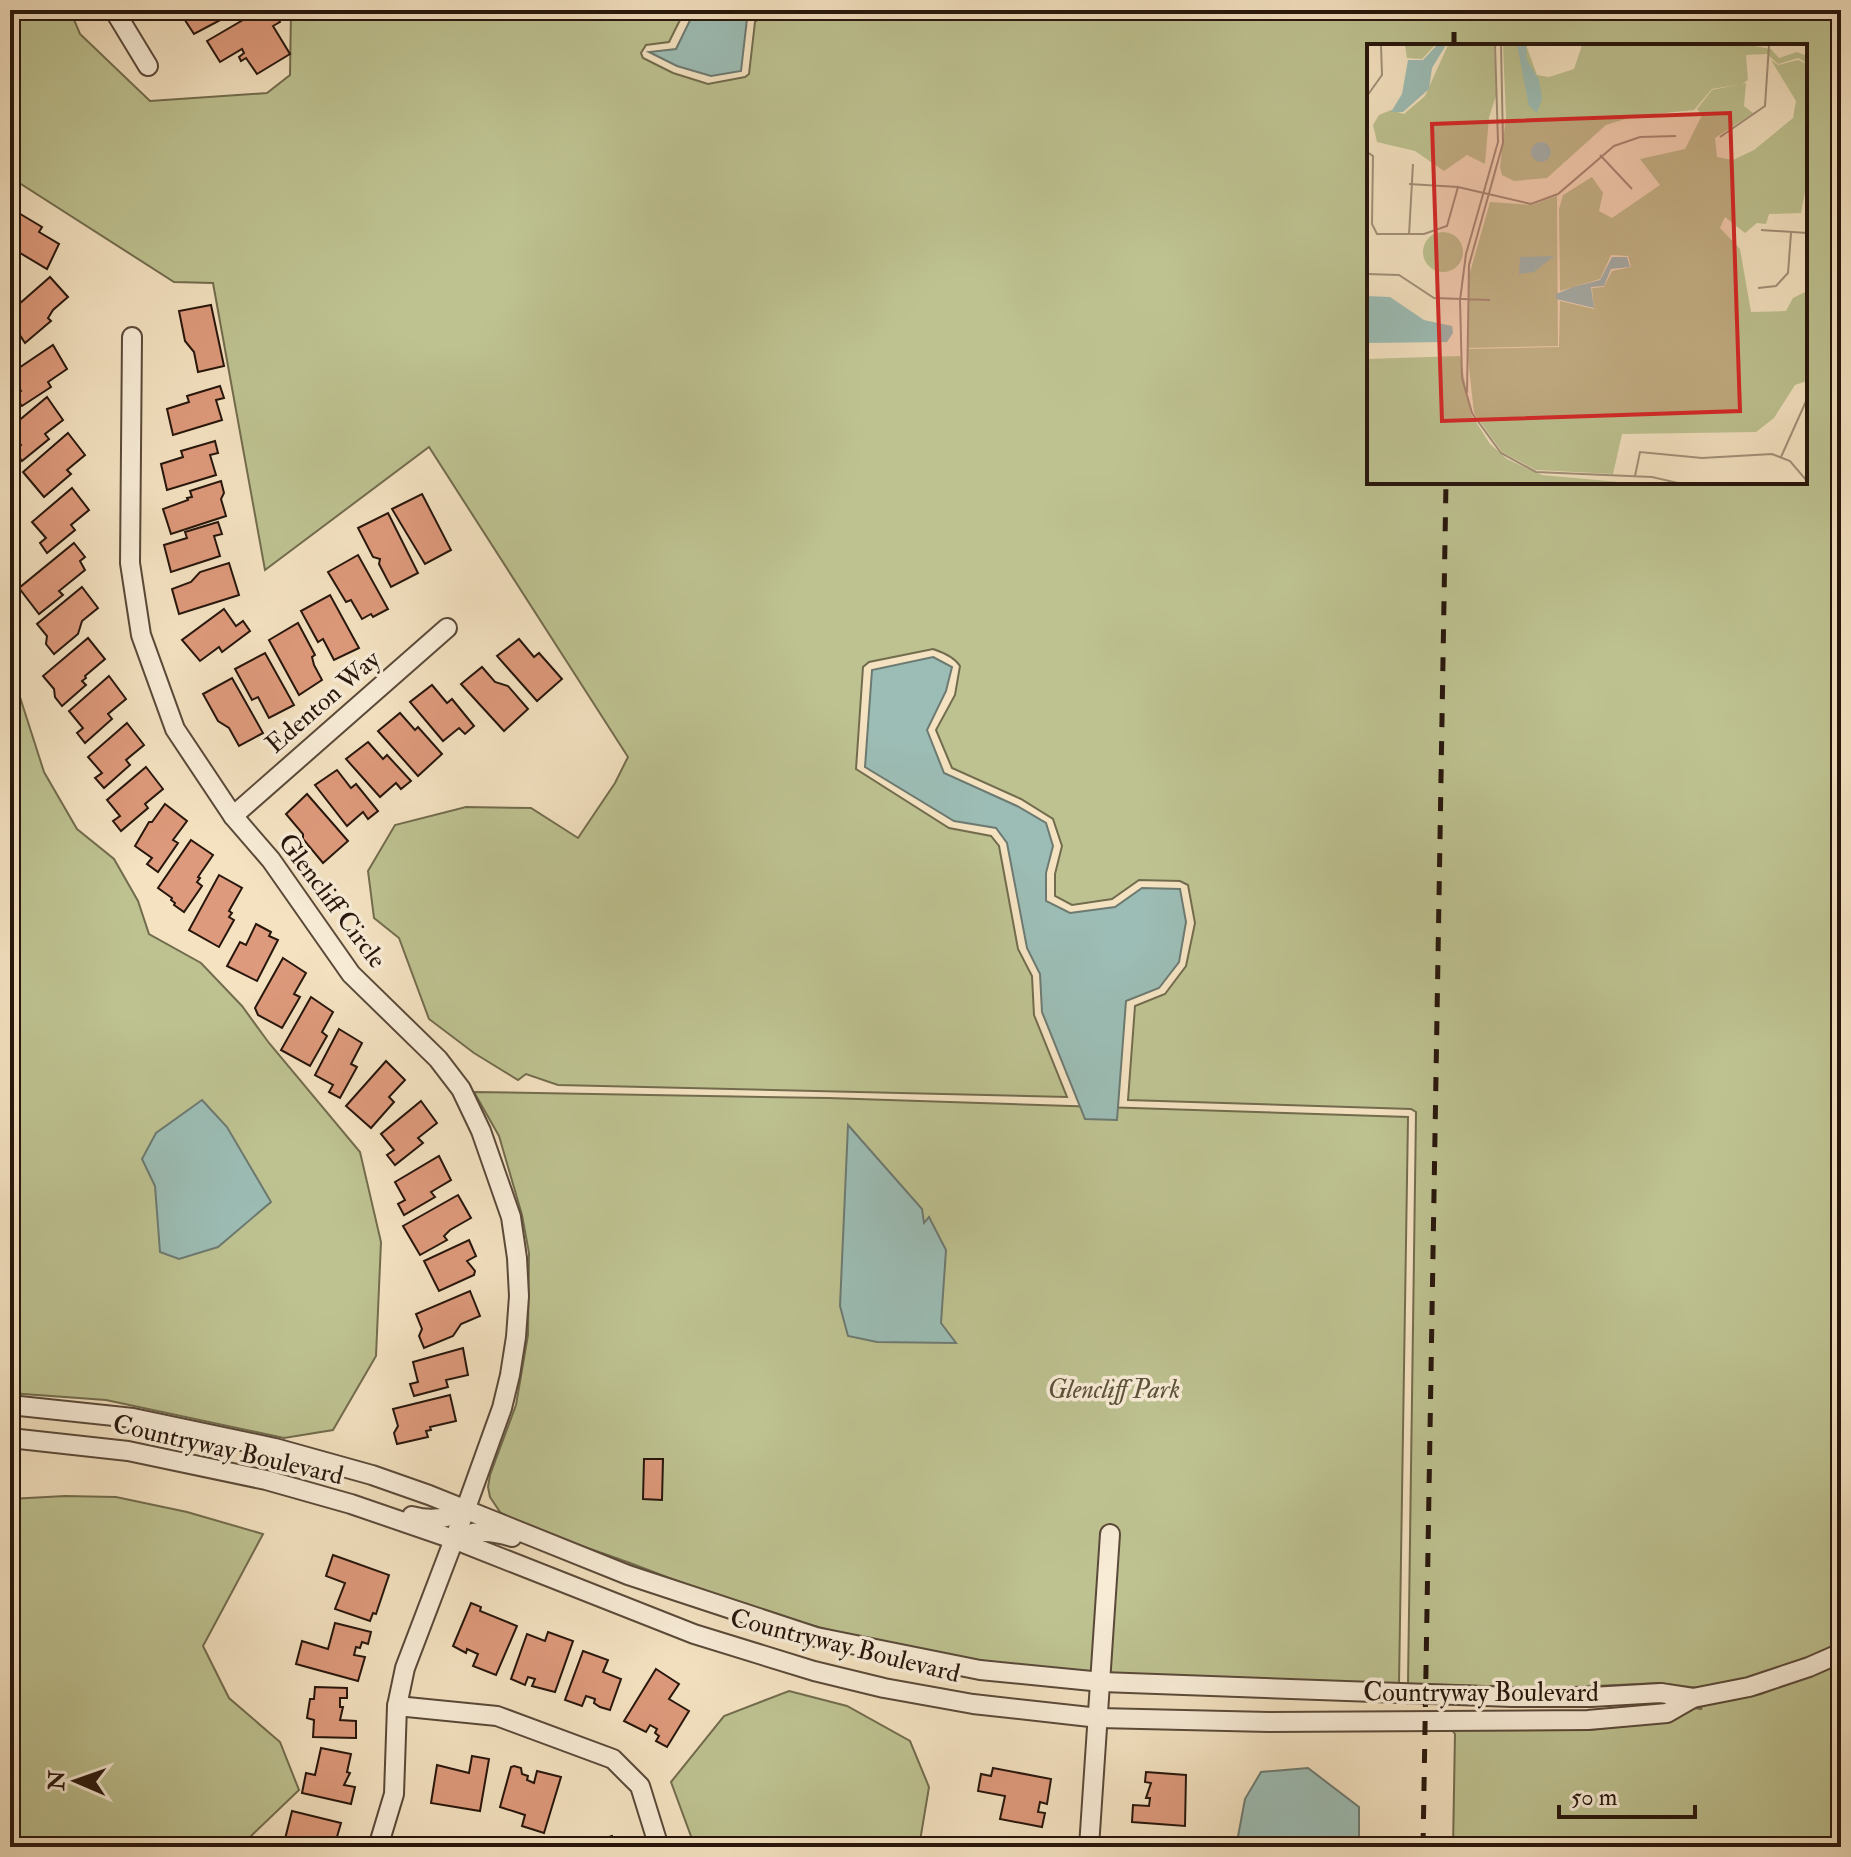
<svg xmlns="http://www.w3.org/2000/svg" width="1851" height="1857" font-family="'IM FELL Double Pica',serif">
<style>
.green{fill:#bec291;stroke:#726c4e;stroke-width:2;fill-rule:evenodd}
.water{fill:#9cbdb5;stroke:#6d7a71;stroke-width:2}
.building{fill:#de9a7c;stroke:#27160c;stroke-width:2}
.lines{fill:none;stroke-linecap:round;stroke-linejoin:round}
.minor-casing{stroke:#5a4939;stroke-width:22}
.minor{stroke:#f8ecd7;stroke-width:18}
.rail{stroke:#27160c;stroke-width:5;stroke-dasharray:14 14;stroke-linecap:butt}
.labels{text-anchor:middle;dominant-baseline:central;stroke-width:7;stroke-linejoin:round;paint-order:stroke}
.street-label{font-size:26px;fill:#27160c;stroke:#f8ecd7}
.park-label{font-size:26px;font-style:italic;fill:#5c523b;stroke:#f8ecd7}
.inset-road{fill:none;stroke:#a29079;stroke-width:2}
.view{fill:#d62828;fill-opacity:0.15;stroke:#d62828;stroke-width:4}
.inset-edge{fill:none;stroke:#27160c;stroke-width:4}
</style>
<rect width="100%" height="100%" fill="#f4e2c1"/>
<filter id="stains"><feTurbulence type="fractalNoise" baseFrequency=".0025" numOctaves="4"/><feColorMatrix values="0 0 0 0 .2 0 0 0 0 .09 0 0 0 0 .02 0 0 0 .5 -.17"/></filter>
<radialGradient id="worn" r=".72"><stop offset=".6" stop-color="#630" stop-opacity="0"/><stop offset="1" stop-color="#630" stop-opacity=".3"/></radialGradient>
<g class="green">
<path d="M10,10H70L80,34L150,101L267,93L290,75L291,10H685L669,42L646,45L641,53L643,58L673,73L708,84L745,77L749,74L755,22L768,10H1841V1643L1805,1659L1746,1678L1698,1688L1660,1683L1553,1688L1408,1684L1416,1112L1411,1109L1128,1100L1135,1006L1165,994L1186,966L1195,923L1188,885L1180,881L1139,880L1112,899L1072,905L1055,896V874L1062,846L1053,819L1021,799L952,768L936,730L955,695L960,666C955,658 942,652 933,649L869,662L863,667L856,769L949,828L991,836L999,846L1018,949L1032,976L1034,1015L1067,1097L558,1085L526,1074L518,1080L474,1053L429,1019L399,938L374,918L368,871L395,825L466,807L531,808L578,838L615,783L628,757L429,447L265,570L213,283L174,282L10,177ZM1369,46H1805V482H1369Z"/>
<polygon points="10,666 44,772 77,829 114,859 138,901 149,934 201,963 242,1006 269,1043 360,1152 381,1242 376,1356 333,1430 284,1438 106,1400 10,1393"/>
<path d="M474,1092L828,1098L1408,1117L1399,1684C1251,1679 1103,1678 956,1657C844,1640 735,1604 630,1563C588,1547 538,1534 500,1512L490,1497L488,1487L490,1475L516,1405L528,1335L529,1253L522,1215L499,1136Z"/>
<polygon points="65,1496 116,1497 187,1512 263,1534 203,1646 229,1698 280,1742 299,1790 250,1837 243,1847 10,1847 10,1499"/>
<polygon points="1841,1664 1841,1847 1453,1847 1455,1734 1451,1729 1588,1730 1668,1722 1695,1708 1701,1709 1702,1706 1761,1694"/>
<polygon points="789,1691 847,1706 910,1741 929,1787 919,1847 695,1847 671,1782 724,1716"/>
</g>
<g class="water">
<polygon points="695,10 756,10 747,19 741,71 711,76 677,66 649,52 676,49"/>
<polygon points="933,657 952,667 946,691 927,730 944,773 1017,806 1046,823 1053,846 1046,873 1046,901 1070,913 1115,907 1142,888 1180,889 1186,922 1179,962 1159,988 1126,1001 1117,1120 1085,1119 1042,1012 1040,974 1027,948 1007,843 996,828 954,821 865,767 872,670"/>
<polygon points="202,1100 227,1127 271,1202 218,1247 179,1259 160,1252 155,1186 142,1159 156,1133"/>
<polygon points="848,1125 922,1209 924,1223 929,1217 946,1250 941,1323 956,1343 877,1342 848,1336 840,1306"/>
<polygon points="1308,1768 1359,1807 1359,1847 1236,1847 1245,1799 1261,1772"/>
</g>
<g class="building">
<polygon points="183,10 222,10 226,17 194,34 181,14 184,13"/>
<polygon points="260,10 273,10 280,22 273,26 290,54 257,74 246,58 241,61 239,57 244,53 242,49 220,62 207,41"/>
<polygon points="12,209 42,227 39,232 59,244 47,269 10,247 10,229 13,225 10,223 10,213"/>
<polygon points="50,277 68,297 53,310 48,318 51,321 25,343 10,320 10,312"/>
<polygon points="211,305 224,366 198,372 194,352 185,341 179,311"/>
<polygon points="53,345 67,369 48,382 51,387 22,406 14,395 21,391 10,374"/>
<polygon points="220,386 224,398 216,400 222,420 173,435 167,409 189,402 187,396"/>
<polygon points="47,397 63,420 45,434 49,439 22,461 15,451 21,445 10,432 10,428"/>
<polygon points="68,433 85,455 67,470 71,474 44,497 23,472"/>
<polygon points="215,441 218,453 210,455 216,475 167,490 161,464 183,457 181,451"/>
<polygon points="221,481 224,493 221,499 226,516 171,534 163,509 188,500 187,498 192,497 190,491"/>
<polygon points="72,488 89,510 71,525 75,530 47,553 40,543 46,538 32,522"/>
<polygon points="422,494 451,550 425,564 392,509"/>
<polygon points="388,513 418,573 391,587 379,564 380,559 373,557 358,528"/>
<polygon points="218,522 222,534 214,536 220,556 171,572 164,545 187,538 185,532"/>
<polygon points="74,543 85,557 80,561 85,570 59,591 63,595 39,614 19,588"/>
<polygon points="358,555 388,609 373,617 371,614 362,619 351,600 346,602 328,572"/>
<polygon points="229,563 239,595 179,614 172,589 191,582 200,572"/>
<polygon points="82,587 98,608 82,621 78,634 54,654 46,644 47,636 37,624"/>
<polygon points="330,595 359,648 334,660 323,639 318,642 301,611"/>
<polygon points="224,609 236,626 243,621 250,631 222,652 219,647 200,661 182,640"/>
<polygon points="298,623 315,655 312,657 314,665 322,680 299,695 269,640"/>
<polygon points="88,638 105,659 85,676 86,678 82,681 86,685 62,706 55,697 54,689 43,676"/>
<polygon points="519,639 534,657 539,653 562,679 537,701 497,656"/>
<polygon points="265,653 294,705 269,718 258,697 252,700 235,669"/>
<polygon points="482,667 495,682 508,686 528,709 504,731 461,684"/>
<polygon points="109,676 126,699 108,714 112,719 85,743 77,733 83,728 69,711"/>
<polygon points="232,678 263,733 239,746 229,728 218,721 203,694"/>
<polygon points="432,685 447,703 452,699 474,726 465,734 459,728 443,741 410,702"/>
<polygon points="400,713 415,730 418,727 442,754 418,776 378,731"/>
<polygon points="127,723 144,745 126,760 130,765 104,788 95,778 102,773 88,757"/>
<polygon points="368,742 383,759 387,755 411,781 401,789 396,783 380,797 346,759"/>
<polygon points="146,767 163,789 145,804 148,808 121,831 113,821 120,816 107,800"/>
<polygon points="337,770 351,788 356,784 378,811 368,819 363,812 347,826 315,785"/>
<polygon points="307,794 348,841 323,863 303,839 303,834 286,814"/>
<polygon points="165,804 187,821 173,840 178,843 158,872 147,864 152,858 135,846 149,822 152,822"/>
<polygon points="191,840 213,855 198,877 200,878 197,882 202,886 184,912 174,905 175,903 171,900 172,898 158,888"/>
<polygon points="219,875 242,888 229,911 232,913 229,917 234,920 219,947 189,930"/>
<polygon points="256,924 271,932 269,936 278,940 257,981 227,966 240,942 246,945"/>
<polygon points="283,958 306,973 294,994 300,997 282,1028 258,1015 255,1008"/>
<polygon points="311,997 333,1012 322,1032 327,1036 310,1066 281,1050"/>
<polygon points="339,1029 362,1043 351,1064 357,1067 340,1098 329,1092 333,1085 315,1075"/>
<polygon points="386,1061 405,1080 389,1097 394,1102 371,1128 346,1106"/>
<polygon points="421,1101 437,1123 418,1138 423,1143 395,1165 387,1155 394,1150 381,1134"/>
<polygon points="439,1156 451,1180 431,1192 435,1197 404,1215 398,1204 405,1200 395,1182"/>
<polygon points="458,1195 471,1218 450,1230 444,1236 447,1240 420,1255 403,1226"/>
<polygon points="469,1240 476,1256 467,1261 475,1271 474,1275 439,1291 424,1261"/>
<polygon points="470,1291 480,1316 461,1324 453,1336 424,1348 419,1336 422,1329 416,1314"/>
<polygon points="463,1348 468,1375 446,1380 448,1387 414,1396 410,1384 418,1382 413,1362"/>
<polygon points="450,1395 456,1421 430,1427 431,1430 426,1431 428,1437 397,1444 394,1433 398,1426 393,1409"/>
<polygon points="644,1459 663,1459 662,1500 643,1499"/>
<polygon points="333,1555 389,1575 376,1614 373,1613 370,1621 335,1609 345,1583 326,1576"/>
<polygon points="471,1603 481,1607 480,1611 517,1626 496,1675 473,1666 478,1654 467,1649 466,1653 453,1646"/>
<polygon points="335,1623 371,1632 368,1644 362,1642 360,1648 356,1647 354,1655 365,1657 358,1681 296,1664 302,1641 328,1649"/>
<polygon points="548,1632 573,1641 555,1692 532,1686 535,1679 528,1677 525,1685 511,1679 527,1634 545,1641"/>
<polygon points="583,1651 608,1660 603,1672 621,1679 610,1710 600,1707 594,1703 595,1699 586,1696 582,1706 565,1700"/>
<polygon points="656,1669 679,1684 669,1699 689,1711 667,1747 656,1741 659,1736 655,1733 657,1729 650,1725 646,1732 624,1721"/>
<polygon points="315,1687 347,1688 347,1698 340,1698 340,1707 343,1707 340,1720 356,1721 356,1738 313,1737 314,1720 307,1718 310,1699 314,1699"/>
<polygon points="321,1748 351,1754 347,1772 350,1773 344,1785 355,1787 351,1804 302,1793 306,1773 315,1775"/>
<polygon points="472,1756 489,1759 480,1811 431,1803 437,1765 469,1773"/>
<polygon points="514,1766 521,1768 522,1774 528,1776 527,1780 534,1783 537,1771 561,1777 544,1833 522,1826 525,1815 500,1807 511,1767"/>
<polygon points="993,1768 1051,1779 1047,1804 1040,1802 1038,1812 1045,1813 1042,1827 1000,1819 1005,1796 978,1791 981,1774 991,1776"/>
<polygon points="1146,1772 1186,1775 1185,1826 1132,1822 1133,1805 1149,1806 1150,1798 1146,1798 1151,1783 1145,1782"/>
<polygon points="292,1811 341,1823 334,1847 325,1845 325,1847 283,1847"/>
<polygon points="612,1836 615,1847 577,1847 580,1846"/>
<polygon points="420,1841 478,1843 478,1847 420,1847"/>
</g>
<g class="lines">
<g class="minor-casing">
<g id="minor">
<polyline points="114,10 148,66"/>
<polyline points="132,337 130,563 141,635 175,729 233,816 271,860 351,974 438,1059 461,1089 481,1131 511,1217 517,1258 519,1296 516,1337 510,1375 502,1408 466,1508 405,1668 397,1706 394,1794 378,1847"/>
<polyline points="233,816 447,628"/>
<polyline points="10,1405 133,1418 275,1448 372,1475 429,1495 628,1575 816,1637 980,1670 1102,1682 1512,1697 1591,1697 1661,1693 1693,1698"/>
<polyline points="10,1438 128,1451 266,1480 351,1504 453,1539 694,1634 814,1671 884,1688 973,1704 1099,1718 1269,1722 1588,1720 1667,1713 1693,1698 1749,1687 1809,1667 1841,1653"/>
<path d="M412,1516C432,1522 449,1519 466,1508"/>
<path d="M453,1539C475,1530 490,1530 512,1537"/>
<polyline points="397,1706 497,1716 613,1759 640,1786 659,1847"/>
<polyline points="1089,1847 1110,1534"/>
</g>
</g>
<use href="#minor" class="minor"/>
<g class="rail">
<polyline points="1454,46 1454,10"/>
<polyline points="1423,1847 1446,482"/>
</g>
</g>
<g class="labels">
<g class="street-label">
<text transform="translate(323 702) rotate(-41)">Edenton Way</text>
<text transform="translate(332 901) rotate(53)">Glencliff Circle</text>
<text transform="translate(228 1450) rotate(13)">Countryway Boulevard</text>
<text transform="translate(845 1646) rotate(14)">Countryway Boulevard</text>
<text x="1481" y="1693">Countryway Boulevard</text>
</g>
<g class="park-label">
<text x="1114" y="1390">Glencliff Park</text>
</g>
</g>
<g transform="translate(1367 44)">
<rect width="440" height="440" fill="#f4e2c1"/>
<path d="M38,1H68L55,15L40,14ZM81,1H127L130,49L122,73L118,120L100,111L77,127L48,107L10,98L6,81L12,71L24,66L37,70L58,52ZM136,1H159L170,31L182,33L207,25L215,1H382L404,5L412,14L430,8L440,12V19L431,14L411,20L400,10L379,11L381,36L375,40L345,45L327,66L268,72L239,81L180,134L147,137L135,131L133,123L139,73ZM404,16L411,21L431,16L440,20V138L434,169L402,170L399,180L390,179L378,189L358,173L353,184L373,205L384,268L419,267L426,254L440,247V337L428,341L407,374L389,388L255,390L246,430L169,426L135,408L107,369L100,305L192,303L193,257L227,265L225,244L237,243L245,227L264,223L261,212L244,211L233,235L193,247L192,165L196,151L225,133L236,149L232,167L245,174L293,141L273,115L318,105L335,71L330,65L345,46L379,39L377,62L386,69L348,94L350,113L366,116L387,106L426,74L429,57ZM190,152L191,302L100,304L102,232L123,158L165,161ZM56 208a20 20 0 1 1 40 0a20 20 0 1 1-40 0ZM93,312L104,370L123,400L140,415L175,431L263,439H0V315Z" fill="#bec291"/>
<path d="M70,1H79L65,24L62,45L36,68H24L35,50L41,16H56ZM150,1H159L160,16L172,36L175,55L170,69L162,62ZM164 108a10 10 0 1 1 20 0a10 10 0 1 1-20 0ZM187,212L167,228L152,230L153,213ZM245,213H260L263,223L244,225L237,242L224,243L227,264L189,255V250L206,243L233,236ZM0,252L23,253L57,276L85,282L86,289L80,298L0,299Z" fill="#9cbdb5"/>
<path class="inset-road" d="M128,1L131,98L99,210L93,256L95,334L105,369L134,409L169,428L285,433L311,439M0,52L15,31L14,1M353,93L398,62L402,1M0,108L6,112L5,180L10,190H57L80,182L91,143M233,111L265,145M42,140L91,143L164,160L191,150L247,102L273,93L309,92M394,186L440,189M42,191L46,120M0,230L32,231L67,254L123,256M391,244L409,242L421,229L424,189M100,349L102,221L136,99L134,1M414,413L440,355M268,432L273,408L335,414L405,410L423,417L440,437"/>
<path class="view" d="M363,69L373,367L75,377L65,80Z"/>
<rect width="440" height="440" class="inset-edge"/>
</g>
<rect width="1851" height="1857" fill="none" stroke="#f4e2c1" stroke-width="40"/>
<rect x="12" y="12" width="1827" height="1833" fill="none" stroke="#27160c" stroke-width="4"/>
<rect x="20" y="20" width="1811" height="1817" fill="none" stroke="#27160c" stroke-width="2"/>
<g transform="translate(76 1781) rotate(272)" stroke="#f8ecd7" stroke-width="6" paint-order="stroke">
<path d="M0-6L14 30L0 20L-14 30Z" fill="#27160c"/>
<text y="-12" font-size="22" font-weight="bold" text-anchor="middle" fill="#27160c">N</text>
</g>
<path d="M1559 1805v12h136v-12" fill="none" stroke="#27160c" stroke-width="4"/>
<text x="1571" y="1805" font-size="24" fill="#27160c" stroke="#f8ecd7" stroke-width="6" paint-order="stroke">50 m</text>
<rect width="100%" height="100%" filter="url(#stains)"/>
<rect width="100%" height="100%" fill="url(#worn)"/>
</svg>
